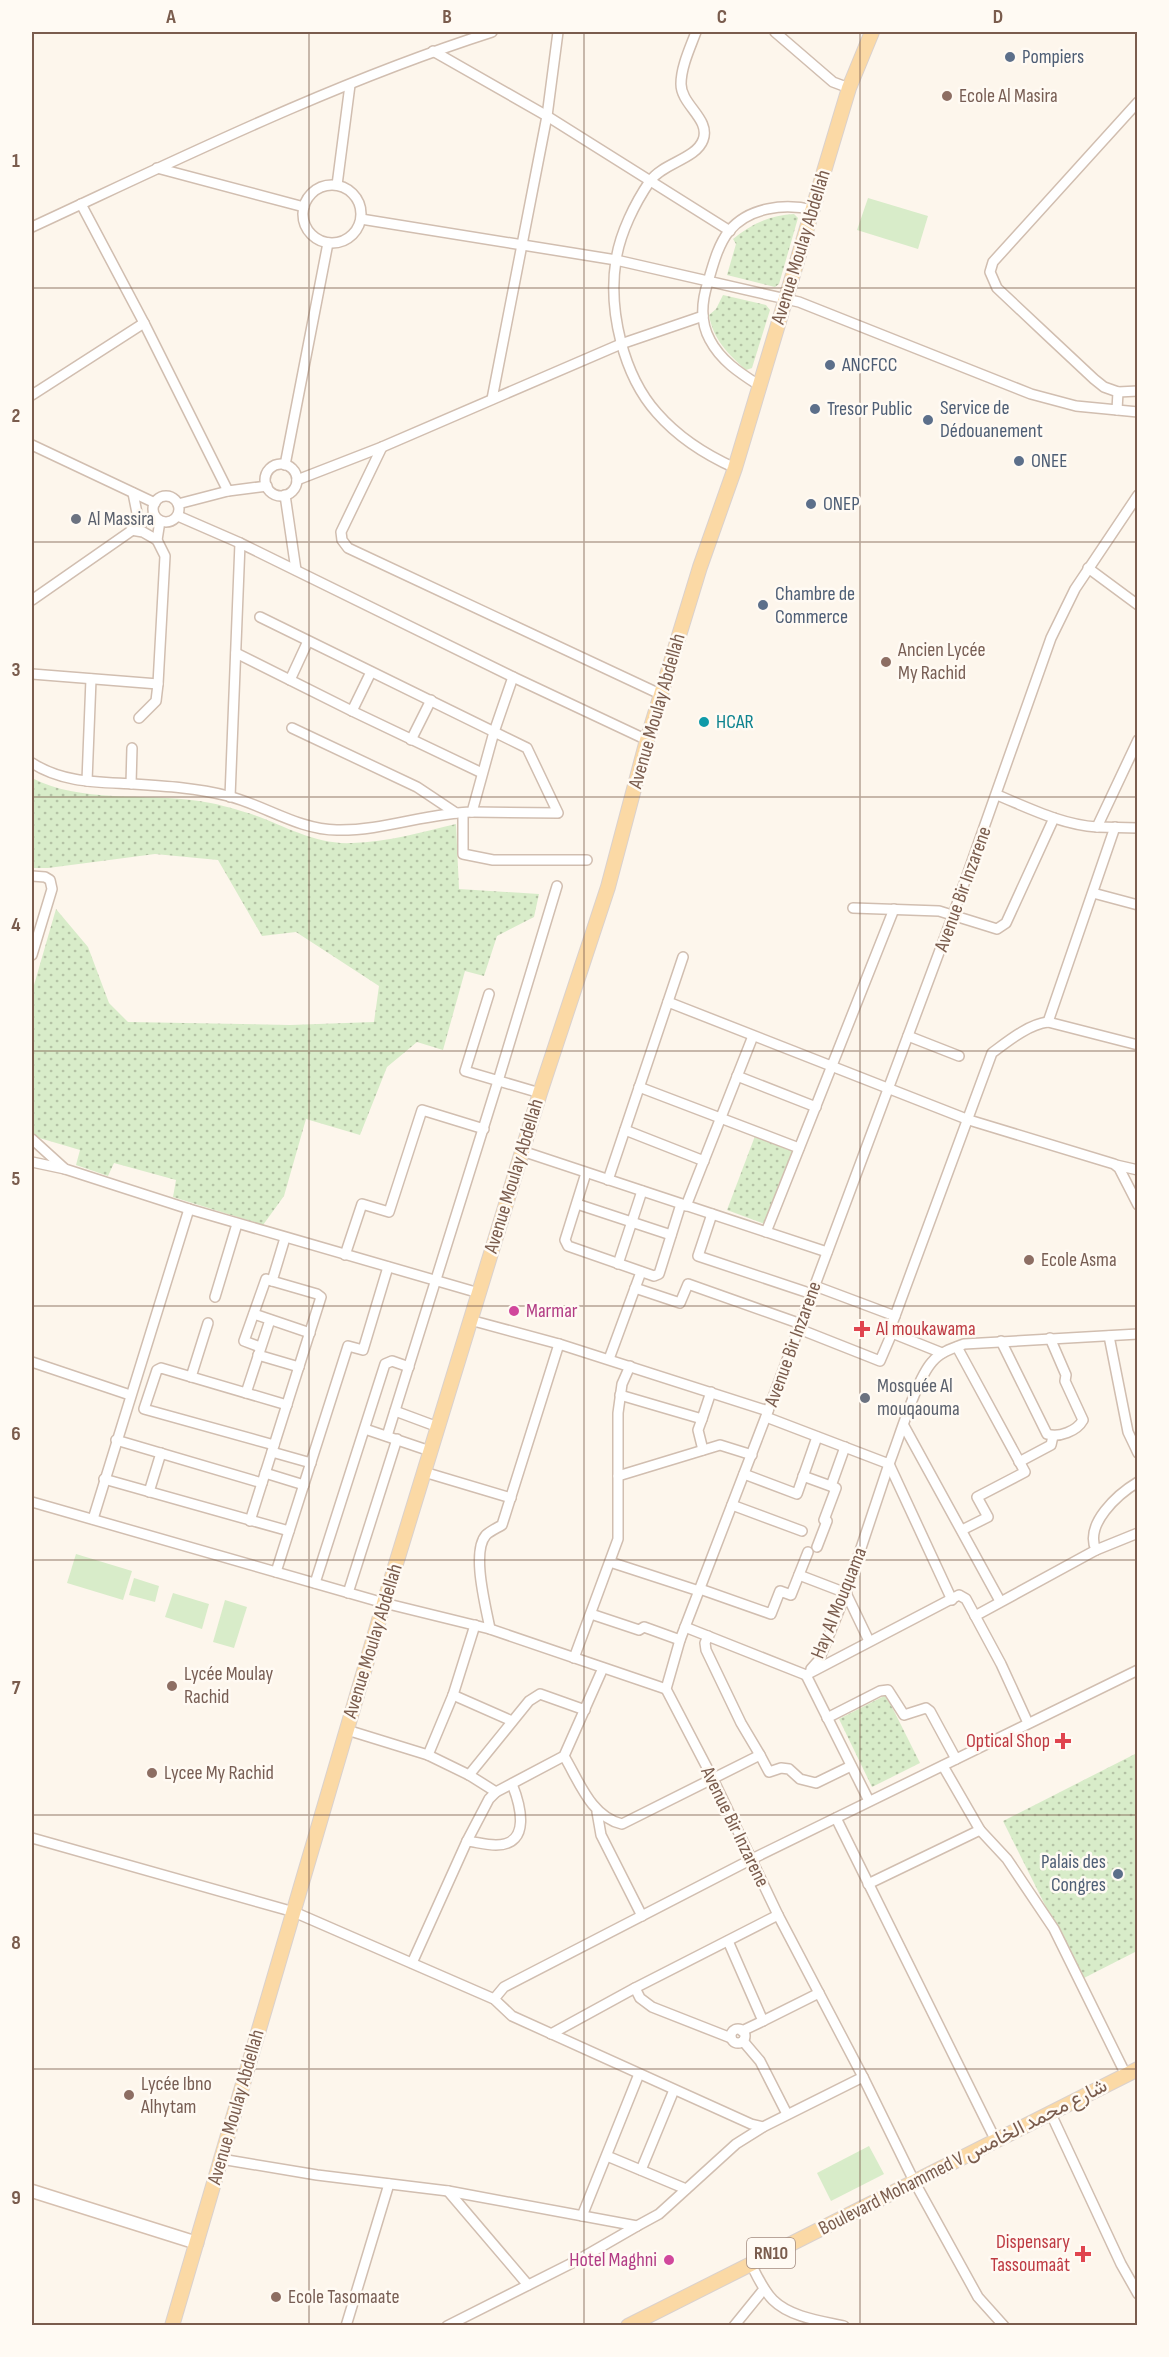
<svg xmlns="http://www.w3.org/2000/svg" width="1169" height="2357" font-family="'Sofia Sans Condensed',Vazirmatn,sans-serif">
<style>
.grass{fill:url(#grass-dots)}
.garden{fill:#d8ecc9}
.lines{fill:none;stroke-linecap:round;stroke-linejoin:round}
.street-casing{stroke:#d1beb0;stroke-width:12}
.secondary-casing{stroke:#d6c0b0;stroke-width:15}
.primary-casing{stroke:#dad1cd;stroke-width:16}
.street{stroke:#fff;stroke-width:9}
.secondary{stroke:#fff;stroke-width:12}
.primary{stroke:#fbd9a5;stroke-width:14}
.grid{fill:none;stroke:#7a5c4d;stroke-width:1.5;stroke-opacity:0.55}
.service-dot{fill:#5c6f8a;stroke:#fffaf3;stroke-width:2}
.education-dot{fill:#8d6e63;stroke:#fffaf3;stroke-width:2}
.worship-dot{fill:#6b7280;stroke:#fffaf3;stroke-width:2}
.culture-dot{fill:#0f9aa8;stroke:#fffaf3;stroke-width:2}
.hotel-dot{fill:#d1479c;stroke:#fffaf3;stroke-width:2}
.health-dot{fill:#e0444e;stroke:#fffaf3;stroke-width:2}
.labels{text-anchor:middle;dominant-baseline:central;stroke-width:5;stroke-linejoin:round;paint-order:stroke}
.shield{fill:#fffaf3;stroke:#a28b7f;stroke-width:1.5}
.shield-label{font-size:18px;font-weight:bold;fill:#7a5c4d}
.service-label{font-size:20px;fill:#4e5e75;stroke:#fffaf3;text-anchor:start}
.education-label{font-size:20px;fill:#785e54;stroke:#fffaf3;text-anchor:start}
.street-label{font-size:20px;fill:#7a5c4d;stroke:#fffaf3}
.worship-label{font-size:20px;fill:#5b616d;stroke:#fffaf3;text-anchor:start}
.culture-label{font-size:20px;fill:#0d838f;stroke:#fffaf3;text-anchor:start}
.hotel-label{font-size:20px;fill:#b23c85;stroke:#fffaf3;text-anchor:start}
.health-label{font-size:20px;fill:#be3a42;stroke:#fffaf3;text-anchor:end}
.neatline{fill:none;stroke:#7a5c4d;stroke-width:2}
.grid-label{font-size:20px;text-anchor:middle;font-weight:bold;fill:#7a5c4d}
</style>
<defs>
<pattern id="grass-dots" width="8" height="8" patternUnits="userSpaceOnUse" patternTransform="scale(1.5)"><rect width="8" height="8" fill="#d8ecc9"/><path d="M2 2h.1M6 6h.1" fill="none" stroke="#b4c2a5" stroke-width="1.8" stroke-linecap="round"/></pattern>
</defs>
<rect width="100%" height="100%" fill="#fdf6ec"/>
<g class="grass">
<path d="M794,214L798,218L779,284L775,287L727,275L736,244L733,239C751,224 770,215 794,214Z"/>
<path d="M723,295L766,305L770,310L752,368L746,370C728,354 713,339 709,315L716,309Z"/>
<path d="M32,778C79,803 146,793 199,801C214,803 232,808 248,813C282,824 314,845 352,843C388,842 422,832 456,824L459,889L539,894L534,917L497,936L484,976L465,971L443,1050L417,1042L387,1067L360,1135L306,1119L284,1196L263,1225L173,1197L176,1180L114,1163L108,1176L76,1165L80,1150L36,1137L32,1153V992L56,909L88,947L109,1003L128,1022L290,1025L374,1022L379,986L296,932L262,936L218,860L155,854L48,868H32Z"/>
<polygon points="755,1136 793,1150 765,1224 727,1210"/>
<polygon points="886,1695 920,1763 872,1787 839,1719"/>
<polygon points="1137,1753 1137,1951 1082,1979 1003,1821"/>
</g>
<g class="garden">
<polygon points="868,198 928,216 918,249 857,230"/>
<polygon points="76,1554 132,1571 123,1600 67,1583"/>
<polygon points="134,1578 159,1586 155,1602 129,1595"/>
<polygon points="173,1593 209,1604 202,1629 165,1617"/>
<polygon points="225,1600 247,1607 234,1648 213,1642"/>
<polygon points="869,2146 884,2174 831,2201 817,2173"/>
</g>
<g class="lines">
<g class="street-casing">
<g id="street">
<path d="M696,32C690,48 681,67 681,84C681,105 711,119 703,140C696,159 663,163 650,181C635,203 620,233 616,260C608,310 623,375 657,413C678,437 706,455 735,468"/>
<polyline points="775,32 833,82 849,88"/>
<polyline points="433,51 547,116 730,231"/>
<polyline points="157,168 304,207"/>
<polyline points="337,185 350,85"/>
<circle cx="332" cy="214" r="29"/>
<polyline points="361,219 616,260 799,302 1031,394 1076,406 1138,412"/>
<path d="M32,227C183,157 333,83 492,32"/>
<polyline points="144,323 228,491"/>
<path d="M760,386C740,373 721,361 710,340C700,322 702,300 708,282C713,265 718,245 729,231C749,207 785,203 813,210"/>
<polyline points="1118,392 1138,391"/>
<polyline points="32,395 144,323 81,204"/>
<polyline points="492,399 547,116 558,32"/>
<polyline points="1117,410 1118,392 1104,387 1094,379 1047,335 997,288 990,272 993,262 1138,102"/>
<polyline points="32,445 155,503"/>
<polyline points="382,447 341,532 342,540 348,548 662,695"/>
<circle cx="281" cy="480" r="16"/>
<polyline points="285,465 328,243"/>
<polyline points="297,480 382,447 621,344 703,316"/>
<polyline points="133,493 137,513 135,527"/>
<polyline points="285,495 296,570"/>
<circle cx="166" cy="509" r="13"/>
<polyline points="178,504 228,491 267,486"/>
<polyline points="178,516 240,543 513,677 647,740"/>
<polyline points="131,530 143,532 157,540"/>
<polyline points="1088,568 1138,605"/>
<polyline points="32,600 154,515"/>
<polyline points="260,617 527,748 558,813 472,812"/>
<polyline points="236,653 352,711 482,773"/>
<polyline points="32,674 158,684"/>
<polyline points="290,680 308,641"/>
<polyline points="352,711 371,672"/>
<polyline points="139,718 156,701 158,684 165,556 157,540 160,521"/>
<polyline points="292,728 417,787 456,813"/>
<polyline points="411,740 431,700"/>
<path d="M32,763C63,783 98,782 133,784C165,786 197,788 228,796C264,805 299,830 337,830C383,831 427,813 472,812L494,732L513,677"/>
<polyline points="87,781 91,679"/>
<polyline points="131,784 132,748"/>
<path d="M997,795C1029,808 1062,825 1097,827L1138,740"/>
<polyline points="230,797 240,543"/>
<polyline points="463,813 463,854 493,860 587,860"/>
<polyline points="1097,827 1138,828"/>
<polyline points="32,876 45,877 50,880 52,889 32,955"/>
<polyline points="1093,893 1138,905"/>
<polyline points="853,908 939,911 997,929 1006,923 1054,818"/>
<polyline points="489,994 465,1071 540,1093"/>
<polyline points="668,1002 969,1120 1114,1164 1119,1168 1138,1205"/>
<polyline points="1048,1022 1115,827"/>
<polyline points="908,1036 959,1056"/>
<polyline points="737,1076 816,1107"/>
<polyline points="639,1087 799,1148"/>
<polyline points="625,1130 704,1161"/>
<polyline points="32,1139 65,1169 189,1209 479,1293"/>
<polyline points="522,1151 827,1252"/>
<polyline points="32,1162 65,1169"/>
<polyline points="1116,1165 1138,1170"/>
<polyline points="586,1173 565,1240 568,1246 654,1276 659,1274 681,1204"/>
<polyline points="608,1180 683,957"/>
<polyline points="577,1204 671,1235"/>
<polyline points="686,1206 753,1036"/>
<polyline points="712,1214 698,1256 812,1294"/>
<polyline points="766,1232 894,909"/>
<polyline points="345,1255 362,1204 389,1212 422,1110 484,1129"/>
<polyline points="618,1264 642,1191"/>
<path d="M815,1286L895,1316L992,1053C1008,1041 1029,1024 1048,1022L1138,1045"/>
<polyline points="635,1288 680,1303 688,1284 801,1324"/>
<polyline points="215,1297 237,1224"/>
<polyline points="254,1314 310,1333"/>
<polyline points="895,1316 891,1326 892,1333 942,1353"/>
<polyline points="470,1320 559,1344 768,1411"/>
<polyline points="799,1329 880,1361 892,1333"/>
<polyline points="1109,1336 1128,1432 1138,1453"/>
<path d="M1001,1341L1047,1434C1059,1438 1077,1431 1083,1420L1065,1381L1066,1375L1050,1338"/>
<polyline points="260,1347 244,1341 266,1279 272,1281 285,1238"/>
<polyline points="957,1347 1025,1472 977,1497 988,1517 962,1530"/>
<polyline points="258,1355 299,1367"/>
<polyline points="609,1359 641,1272"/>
<polyline points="32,1362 130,1395"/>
<polyline points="191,1377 208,1323"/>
<polyline points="246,1393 270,1320"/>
<polyline points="620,1395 702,1419 711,1392"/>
<polyline points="395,1411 438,1427"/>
<path d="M766,1417L889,1464C899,1439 916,1380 932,1362C940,1352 953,1348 964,1344L1138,1334"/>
<polyline points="702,1419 698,1430 703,1450"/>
<polyline points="904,1426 1000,1601"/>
<polyline points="365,1429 430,1451"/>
<polyline points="387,1436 498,1081 557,886"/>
<polyline points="116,1440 262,1483"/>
<polyline points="274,1445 144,1409 157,1370 161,1368 287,1405"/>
<polyline points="272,1452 311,1463"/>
<polyline points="1019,1462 1051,1445 1053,1436"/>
<polyline points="889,1464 952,1600"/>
<polyline points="424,1472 511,1498"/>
<polyline points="265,1473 304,1485"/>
<polyline points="744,1474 797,1494 817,1437"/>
<polyline points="618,1476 720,1445 752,1455"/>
<polyline points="803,1476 836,1488 824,1520 827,1521 817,1547"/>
<polyline points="104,1479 289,1531"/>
<polyline points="831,1486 845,1447"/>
<polyline points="149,1492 161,1453"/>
<polyline points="32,1502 384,1603 490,1629 666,1689"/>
<polyline points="732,1505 802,1531"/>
<polyline points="93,1519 189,1209"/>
<polyline points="250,1521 321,1297 317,1294 272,1281"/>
<polyline points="1096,1550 1138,1533"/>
<polyline points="610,1562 699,1591"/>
<polyline points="276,1572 348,1346 363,1350 388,1267"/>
<polyline points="799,1575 846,1593 869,1641"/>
<polyline points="315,1583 385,1364 392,1361 409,1367"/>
<polyline points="700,1589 771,1614 780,1591 791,1595 808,1552"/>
<polyline points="348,1593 397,1439"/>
<polyline points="591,1614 639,1630 644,1627 680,1640"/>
<path d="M975,1616L1096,1550C1084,1524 1118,1494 1138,1482"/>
<polyline points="685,1627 806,1675"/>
<path d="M490,1629C486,1607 471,1552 486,1535C490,1531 497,1528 502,1525L559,1344"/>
<polyline points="708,1636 705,1643 706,1650 741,1723 760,1755"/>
<polyline points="574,1658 618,1539 618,1413 622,1384 630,1366"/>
<polyline points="811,1669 819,1660 846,1593 889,1464"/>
<polyline points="806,1675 959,1595 966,1599 1001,1664 1028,1723"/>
<polyline points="806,1675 869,1801"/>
<polyline points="453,1695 512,1721"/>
<polyline points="827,1718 880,1691 888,1690 904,1715 926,1708 930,1711 956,1759"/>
<polyline points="347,1730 428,1755 469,1775 496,1792"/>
<polyline points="428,1755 453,1695 475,1625"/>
<path d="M564,1756C579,1781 591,1817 622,1824L760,1755L769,1772L781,1768L789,1769L800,1779L816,1783L851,1766"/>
<polyline points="943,1766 980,1830 1007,1859 1054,1929 1126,2075"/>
<polyline points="469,1775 529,1701 540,1694 585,1710"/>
<polyline points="597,1812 601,1835 642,1916"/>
<polyline points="836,1818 995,2139"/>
<polyline points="32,1838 294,1912 494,1999 512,2016 751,2124 763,2127 863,2077"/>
<path d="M467,1841C476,1842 486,1845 496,1845C532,1845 520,1804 512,1784"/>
<polyline points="868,1884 980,1830"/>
<polyline points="728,1941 763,2021 742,2031"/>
<polyline points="412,1963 467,1841 489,1799 496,1792 564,1756 603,1668"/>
<polyline points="494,1999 504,1987 752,1859 1138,1670"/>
<polyline points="763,2021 819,1993"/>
<circle cx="738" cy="2036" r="7"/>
<polyline points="551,2034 635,1988"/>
<polyline points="731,2038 652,2007 640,1998 635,1988 778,1915"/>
<polyline points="743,2041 760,2061 787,2114"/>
<polyline points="1051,2114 1121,2264 1138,2294"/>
<polyline points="607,2156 686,2189"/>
<polyline points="221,2159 317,2175 448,2191 637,2226 659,2214 736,2144 763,2127"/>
<polyline points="641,2170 674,2090"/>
<polyline points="448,2191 528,2285"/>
<polyline points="582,2216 639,2074"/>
<path d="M751,2264C757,2276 763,2290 773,2300C790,2317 821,2321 844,2326"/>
<polyline points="346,2326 389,2184"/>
<polyline points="447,2326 578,2260 637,2226"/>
<polyline points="734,2326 764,2289"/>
<polyline points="1004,2326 978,2297 914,2181 863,2077 778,1915 713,1779 666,1689 680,1640 768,1411 953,915 1051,638 1075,589 1138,495"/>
</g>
</g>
<g class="secondary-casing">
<polyline id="secondary" points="32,2191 197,2243"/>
</g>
<g class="primary-casing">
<g id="primary">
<polyline points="172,2326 384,1603 540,1093 608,887 647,740 700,567 735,468 849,88 872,32"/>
<polyline points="628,2326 1138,2069"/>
</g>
</g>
<use href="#street" class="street"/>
<use href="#secondary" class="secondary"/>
<use href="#primary" class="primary"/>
</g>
<path class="grid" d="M309,32V2326M584,32V2326M860,32V2326M32,288H1138M32,542H1138M32,797H1138M32,1051H1138M32,1306H1138M32,1560H1138M32,1815H1138M32,2069H1138"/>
<g class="service-dot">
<circle cx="1010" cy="57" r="6"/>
<circle cx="830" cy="365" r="6"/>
<circle cx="815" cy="409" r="6"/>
<circle cx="928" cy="420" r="6"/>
<circle cx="1019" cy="461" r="6"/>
<circle cx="811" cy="504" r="6"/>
<circle cx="763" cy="605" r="6"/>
<circle cx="1118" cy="1874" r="6"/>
</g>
<g class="education-dot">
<circle cx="947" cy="96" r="6"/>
<circle cx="886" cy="662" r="6"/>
<circle cx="1029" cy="1260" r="6"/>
<circle cx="172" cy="1686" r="6"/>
<circle cx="152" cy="1773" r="6"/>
<circle cx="129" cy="2095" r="6"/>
<circle cx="276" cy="2297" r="6"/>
</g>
<g class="worship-dot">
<circle cx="76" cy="519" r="6"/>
<circle cx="865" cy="1398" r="6"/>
</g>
<circle class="culture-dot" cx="704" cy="722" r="6"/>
<g class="hotel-dot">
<circle cx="514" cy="1311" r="6"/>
<circle cx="669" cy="2260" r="6"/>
</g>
<g class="health-dot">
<path d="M859 1320h6v6h6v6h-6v6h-6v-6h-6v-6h6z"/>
<path d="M1060 1732h6v6h6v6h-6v6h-6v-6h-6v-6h6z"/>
<path d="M1080 2245h6v6h6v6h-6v6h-6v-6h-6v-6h6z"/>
</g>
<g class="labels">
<rect class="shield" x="747" y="2238" width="48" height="30" rx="4.5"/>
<g class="shield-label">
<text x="771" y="2253">RN10</text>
</g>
<g class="service-label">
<text x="1022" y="57">Pompiers</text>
<text x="842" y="365">ANCFCC</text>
<text x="940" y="408">Service de<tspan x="940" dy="23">Dédouanement</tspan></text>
<text x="827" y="409">Tresor Public</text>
<text x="1031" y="461">ONEE</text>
<text x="823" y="504">ONEP</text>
<text x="775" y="594">Chambre de<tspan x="775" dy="23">Commerce</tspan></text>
<text x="1106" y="1862" text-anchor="end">Palais des<tspan x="1106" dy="23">Congres</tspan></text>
</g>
<g class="education-label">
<text x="959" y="96">Ecole Al Masira</text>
<text x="898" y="650">Ancien Lycée<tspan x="898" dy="23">My Rachid</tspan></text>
<text x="1041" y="1260">Ecole Asma</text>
<text x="184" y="1674">Lycée Moulay<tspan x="184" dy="23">Rachid</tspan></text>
<text x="164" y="1773">Lycee My Rachid</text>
<text x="141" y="2084">Lycée Ibno<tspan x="141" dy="23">Alhytam</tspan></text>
<text x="288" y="2297">Ecole Tasomaate</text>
</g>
<g class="street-label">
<text transform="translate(801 247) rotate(-73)">Avenue Moulay Abdellah</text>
<text transform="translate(657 711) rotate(-74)">Avenue Moulay Abdellah</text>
<text transform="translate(963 889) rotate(-70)">Avenue Bir Inzarene</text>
<text transform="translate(514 1176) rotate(-73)">Avenue Moulay Abdellah</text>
<text transform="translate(793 1344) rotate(-70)">Avenue Bir Inzarene</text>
<text transform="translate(839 1603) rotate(-68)">Hay Al Mouquama</text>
<text transform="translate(373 1641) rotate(-73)">Avenue Moulay Abdellah</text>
<text transform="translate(735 1827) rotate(64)">Avenue Bir Inzarene</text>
<text transform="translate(236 2107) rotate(-74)">Avenue Moulay Abdellah</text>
<text transform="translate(963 2157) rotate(-27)">Boulevard Mohammed V شارع محمد الخامس</text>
</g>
<g class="worship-label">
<text x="88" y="519">Al Massira</text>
<text x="877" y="1386">Mosquée Al<tspan x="877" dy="23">mouqaouma</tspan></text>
</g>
<g class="culture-label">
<text x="716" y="722">HCAR</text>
</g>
<g class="hotel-label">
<text x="526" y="1311">Marmar</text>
<text x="657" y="2260" text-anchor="end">Hotel Maghni</text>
</g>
<g class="health-label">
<text x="876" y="1329" text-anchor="start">Al moukawama</text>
<text x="1050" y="1741">Optical Shop</text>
<text x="1070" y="2242">Dispensary<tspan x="1070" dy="23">Tassoumaât</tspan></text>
</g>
</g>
<rect width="1169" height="2357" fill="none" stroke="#fffaf3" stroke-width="66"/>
<rect x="33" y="33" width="1103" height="2291" class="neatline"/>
<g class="grid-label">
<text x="171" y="23">A</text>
<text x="447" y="23">B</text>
<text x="722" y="23">C</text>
<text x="998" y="23">D</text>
<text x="16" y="167">1</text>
<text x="16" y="422">2</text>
<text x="16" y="676">3</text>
<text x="16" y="931">4</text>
<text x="16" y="1185">5</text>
<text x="16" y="1440">6</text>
<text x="16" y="1694">7</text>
<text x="16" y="1949">8</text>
<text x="16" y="2204">9</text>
</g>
</svg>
